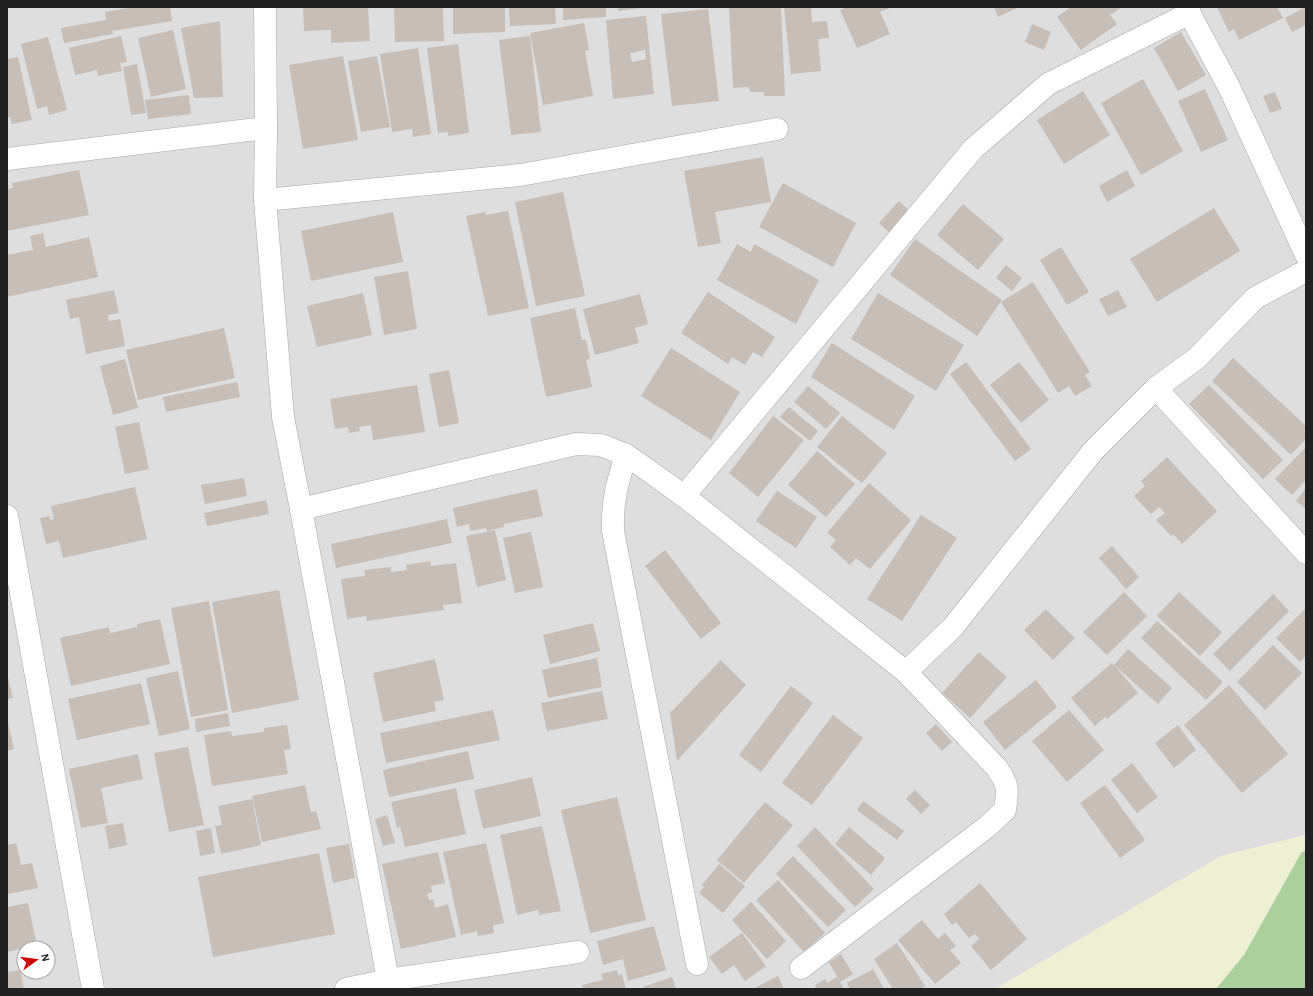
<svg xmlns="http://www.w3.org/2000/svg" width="1313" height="996" font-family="'Alegreya Sans',sans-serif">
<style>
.residential{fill:#dfdede;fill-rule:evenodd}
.farmland{fill:#eeefd3}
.forest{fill:#acd09c}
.building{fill:#c6beb7;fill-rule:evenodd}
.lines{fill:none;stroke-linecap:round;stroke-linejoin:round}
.street-casing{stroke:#a8a8a8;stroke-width:23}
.street{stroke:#fff;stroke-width:22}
</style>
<rect width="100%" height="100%" fill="#f1eee7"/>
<path class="residential" d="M7,7H1306V835L1221,856L995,989H7ZM24,948H48V972H24Z"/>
<polygon class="farmland" points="1306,835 1306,850 1301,853 1244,955 1216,989 995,989 1221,856"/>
<polygon class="forest" points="1306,850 1306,989 1216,989 1244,955 1301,853"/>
<g class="building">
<polygon points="133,7 170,7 172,21 112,31 113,34 64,43 61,28 106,20 105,12"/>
<polygon points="303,7 368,7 370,41 331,43 331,30 304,31"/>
<polygon points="394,7 443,7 444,41 395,42"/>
<polygon points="453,7 505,7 505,32 453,34"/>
<polygon points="509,7 555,7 556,24 510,26"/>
<polygon points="563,7 606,7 606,17 563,20"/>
<polygon points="618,7 641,7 641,8 618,11"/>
<polygon points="729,7 781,7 785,96 764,96 764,92 750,92 749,87 733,88"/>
<polygon points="784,7 811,7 812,22 827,21 829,38 818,39 821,71 791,74"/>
<polygon points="848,7 892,7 880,12 890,34 857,48 840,10"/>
<polygon points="994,7 1019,7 998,17"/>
<polygon points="1071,7 1122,7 1110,15 1117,24 1081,50 1057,17"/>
<polygon points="1217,7 1277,7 1283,18 1239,40 1234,29 1229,32"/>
<polygon points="1306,7 1306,25 1292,32 1285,18"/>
<polygon points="708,9 719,101 672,106 661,14"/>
<path d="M646,16L654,94L613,99L606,20ZM645,50L646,59L632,62L630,53Z"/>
<polygon points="220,21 223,97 194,98 181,28"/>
<polygon points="584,23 589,50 585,51 593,96 543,105 530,33"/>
<polygon points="1032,24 1051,32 1044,50 1025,42"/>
<polygon points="173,30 186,89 151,97 138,38"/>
<polygon points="1181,32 1206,75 1178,91 1154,48"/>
<polygon points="121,36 127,62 120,63 122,71 98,76 97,70 75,75 69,48"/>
<polygon points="530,36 541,132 511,135 499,40"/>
<polygon points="48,37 67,110 49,115 47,106 37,109 21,44"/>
<polygon points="458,44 469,133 448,136 448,132 438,133 427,48"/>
<polygon points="418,48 431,134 413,137 412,129 392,132 380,54"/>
<polygon points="343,56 358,140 303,149 289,65"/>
<polygon points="377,56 390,127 361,132 348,61"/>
<polygon points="18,57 32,120 12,124 10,117 7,117 7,59"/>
<polygon points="137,64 146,113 131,115 123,67"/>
<polygon points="1143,79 1183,151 1141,175 1101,103"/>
<polygon points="1205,89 1228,140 1201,152 1178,101"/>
<polygon points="1083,91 1110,135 1064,164 1037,120"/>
<polygon points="1275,92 1282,109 1270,113 1263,96"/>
<polygon points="189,95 191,114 148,119 145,100"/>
<polygon points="763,157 771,202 715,212 721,243 698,247 684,171"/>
<polygon points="79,170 89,215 7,231 7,189 13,188 12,183"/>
<polygon points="1127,170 1135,186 1107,202 1099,186"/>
<polygon points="783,183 856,223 833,267 759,227"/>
<polygon points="563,192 585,296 536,306 515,202"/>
<polygon points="899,201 911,212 891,234 879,223"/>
<polygon points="963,204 1004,239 978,270 937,235"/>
<polygon points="1214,208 1240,251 1157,302 1130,259"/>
<polygon points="508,211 529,308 488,316 466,216 485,212 486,215"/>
<polygon points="393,212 403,262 311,281 301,231"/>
<polygon points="43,233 46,247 89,237 98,277 7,297 7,255 33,250 30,236"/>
<polygon points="915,239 1002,300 977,336 890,275"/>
<polygon points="737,244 751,252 754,244 819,280 796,324 717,280"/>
<polygon points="1061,247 1089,292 1067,305 1040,260"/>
<polygon points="1006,265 1022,278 1012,291 996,278"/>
<polygon points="408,271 417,329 384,335 374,277"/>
<polygon points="1033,282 1090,372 1085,375 1092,386 1075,396 1069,386 1058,393 1001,302"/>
<polygon points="114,290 119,313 108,315 109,321 120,319 125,346 86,354 79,317 70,319 66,300"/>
<polygon points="1118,290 1127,307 1108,316 1099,299"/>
<polygon points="708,292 775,337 762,357 753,352 745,365 732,357 728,364 681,333"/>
<polygon points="363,293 372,335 317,347 307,306"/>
<polygon points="878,293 964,345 936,391 851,339"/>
<polygon points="640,294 648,324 635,328 639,343 595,355 583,309"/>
<polygon points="575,308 582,340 586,340 590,359 586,360 592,387 546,397 530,318"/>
<polygon points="224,328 235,378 138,400 126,350"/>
<polygon points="832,343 915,396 894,430 811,377"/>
<polygon points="671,348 740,392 711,440 641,396"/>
<polygon points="1233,358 1306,426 1306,439 1291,455 1212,381"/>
<polygon points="125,359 138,408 113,415 100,366"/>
<polygon points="966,362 1031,449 1015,461 950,374"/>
<polygon points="1019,362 1049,400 1021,423 990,385"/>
<polygon points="449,370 459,423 439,427 429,374"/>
<polygon points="237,382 240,397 166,412 163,397"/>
<polygon points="417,385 425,432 373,440 371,425 359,427 360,431 349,433 348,427 335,429 330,399"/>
<polygon points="1209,385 1283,460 1263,479 1189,404"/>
<polygon points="808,386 840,413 826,429 794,402"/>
<polygon points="789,407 818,431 810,441 780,417"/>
<polygon points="773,416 804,440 758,497 729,473"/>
<polygon points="842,416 887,453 862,483 817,447"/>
<polygon points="139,422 149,469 125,474 115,427"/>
<polygon points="1306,447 1306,480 1292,495 1275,479"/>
<polygon points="817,451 855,484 826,517 788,485"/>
<polygon points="1167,457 1217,511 1182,544 1173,534 1171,536 1156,520 1165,513 1159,507 1151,514 1134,496 1145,486 1141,481"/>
<polygon points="244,478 247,496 205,504 201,485"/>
<polygon points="869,483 911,520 870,569 856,558 850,565 830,547 836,540 827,533"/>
<polygon points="135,487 147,539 63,558 59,541 46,544 40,518 49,516 50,520 54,519 51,506"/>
<polygon points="1306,488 1306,509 1296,501"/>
<polygon points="537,489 543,516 504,524 504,527 487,531 486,528 470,531 469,524 457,527 453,508"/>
<polygon points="777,491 817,517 796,548 756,521"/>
<polygon points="266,500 269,514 207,526 204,513"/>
<polygon points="921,515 957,538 902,621 867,599"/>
<polygon points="447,519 452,543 336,568 331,544"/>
<polygon points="495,530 506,580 477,587 466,536"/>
<polygon points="531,532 543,587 515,593 503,538"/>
<polygon points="1112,546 1139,577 1126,589 1099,558"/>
<polygon points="665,550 721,623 701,639 645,566"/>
<polygon points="430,561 431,566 456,563 462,603 443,605 444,610 367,621 366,616 347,619 341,579 365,576 364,570 391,567 391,572 407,570 406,565"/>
<polygon points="279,590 299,700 232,713 212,602"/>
<polygon points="1124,592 1147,616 1107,655 1083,632"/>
<polygon points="1179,592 1222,632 1200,656 1157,616"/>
<polygon points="1273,594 1289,611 1230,671 1213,654"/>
<polygon points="209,601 228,710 191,717 171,608"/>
<polygon points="1306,608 1306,656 1300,662 1276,638"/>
<polygon points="1046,609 1075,638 1053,660 1024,630"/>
<polygon points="160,619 170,664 71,686 60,638 109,627 110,633 137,627 137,624"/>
<polygon points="1157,621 1223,682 1206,700 1141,638"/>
<polygon points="593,623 600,651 550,664 543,635"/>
<polygon points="1273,645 1302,673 1265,710 1237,682"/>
<polygon points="1128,649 1172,688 1158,704 1114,665 1138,693 1107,719 1105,717 1095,726 1071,698 1112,663 1114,665"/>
<polygon points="979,652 1007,677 970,718 942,693"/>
<polygon points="597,658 602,687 548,698 542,670"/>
<polygon points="435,659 444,700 434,702 436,711 383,722 373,673"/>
<polygon points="721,660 746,685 677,761 670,713"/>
<polygon points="178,671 190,729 159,736 146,678"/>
<polygon points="7,673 13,698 7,699"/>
<polygon points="1036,680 1057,707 1005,750 983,722"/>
<polygon points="141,683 150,724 77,740 68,699"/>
<polygon points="1229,685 1288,754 1242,793 1184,725"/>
<polygon points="791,686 813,703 761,772 739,755"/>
<polygon points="602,691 608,719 547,731 541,703"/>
<polygon points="493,710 500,740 386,763 380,733"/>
<polygon points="1069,710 1104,750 1067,782 1032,741"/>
<polygon points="228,713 230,726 196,732 195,719"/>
<polygon points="833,715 863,738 812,805 782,783"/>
<polygon points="7,718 14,749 7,751"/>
<polygon points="936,724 952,742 942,751 926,733"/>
<polygon points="287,725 291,749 284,750 288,774 212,786 204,735 231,731 232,736 264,732 264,728"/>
<polygon points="1178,725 1196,750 1174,768 1155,743"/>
<polygon points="188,747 204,825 169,832 154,753"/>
<polygon points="468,751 474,779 389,797 383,770"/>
<polygon points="138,754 143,779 101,788 108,823 81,828 69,769"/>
<polygon points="1132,763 1158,797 1137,813 1111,780"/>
<polygon points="532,777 541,816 483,829 474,790"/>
<polygon points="305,785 311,812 316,811 321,829 262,842 252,796"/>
<polygon points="1105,785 1145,840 1120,858 1080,803"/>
<polygon points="456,788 466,834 405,847 400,827 397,828 391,802"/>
<polygon points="915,790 930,805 921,814 906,799"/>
<polygon points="617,797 646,920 590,933 561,810"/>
<polygon points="252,799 261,845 221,854 215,826 222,825 218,806"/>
<polygon points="863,801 904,831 897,840 857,810"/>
<polygon points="765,802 793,825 744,883 717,860"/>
<polygon points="387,815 395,843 383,846 375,819"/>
<polygon points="123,823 127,845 109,849 105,826"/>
<polygon points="542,826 561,911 539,915 538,910 517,915 500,835"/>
<polygon points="815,827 874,889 855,907 797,846"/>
<polygon points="849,827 885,858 871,875 835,844"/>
<polygon points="211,828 215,853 200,856 196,831"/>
<polygon points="16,843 21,865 32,863 38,888 7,894 7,845"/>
<polygon points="486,843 504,923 493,925 494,933 478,936 477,931 461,935 443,852"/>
<polygon points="349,844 355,878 333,883 326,848"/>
<polygon points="438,852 445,883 431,886 432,892 427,894 429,900 433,899 435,908 448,904 456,937 401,949 382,864"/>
<polygon points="319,853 335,934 213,957 198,877"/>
<polygon points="793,856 846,910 828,927 776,874"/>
<polygon points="719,864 745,886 723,913 699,893 704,887 702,885"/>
<polygon points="778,880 825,933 804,952 756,900"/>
<polygon points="980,883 1027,939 991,970 971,946 979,939 975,934 969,938 956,922 952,925 944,914"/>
<polygon points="751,902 786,941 767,959 732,920"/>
<polygon points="28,903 37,946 7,952 7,907"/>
<polygon points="922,920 938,939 945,933 956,946 950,950 961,963 935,984 898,940"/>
<polygon points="654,926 666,970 628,981 623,959 603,965 597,941"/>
<polygon points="742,933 766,966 745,981 734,965 722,974 709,957"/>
<polygon points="897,943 925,986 920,989 893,989 874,959"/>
<polygon points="841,954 853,974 840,982 829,962"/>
<polygon points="873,969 884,989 850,989 847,983"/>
<polygon points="20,970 24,989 7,989 7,972"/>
<polygon points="617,970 618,975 622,974 626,989 583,989 582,985 603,980 601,974"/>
<polygon points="778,976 784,989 753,989"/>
<polygon points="672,977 676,989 644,989 643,987"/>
<polygon points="837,977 844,989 817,989 815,985 825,979 827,983"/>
</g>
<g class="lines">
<g class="street-casing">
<g id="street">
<polyline points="265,7 266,128 265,200 283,417 301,509 576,444 601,445 626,455 642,466 684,496 906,672 953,627 1093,451 1156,388 1197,358 1255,298 1306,271"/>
<polyline points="1186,7 1230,89 1306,255"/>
<polyline points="7,159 266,128"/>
<polyline points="265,200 520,175 777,129"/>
<polyline points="1156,388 1306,553"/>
<path d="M626,455C617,484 612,501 613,531L697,964"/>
<polyline points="684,496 973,149 1048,84 1190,13"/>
<polyline points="301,509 388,980"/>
<polyline points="7,516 93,989"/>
<path d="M801,968L988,826L1005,810C1008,789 1009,785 996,767L906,672"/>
<polyline points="346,989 388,980 578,952"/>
</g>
</g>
<use href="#street" class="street"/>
</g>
<rect width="1313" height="996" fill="none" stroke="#212121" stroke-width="16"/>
<g transform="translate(36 960) rotate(76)"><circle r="19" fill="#ffffff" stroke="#a6a6a6"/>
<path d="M0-3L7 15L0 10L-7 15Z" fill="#d10003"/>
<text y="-6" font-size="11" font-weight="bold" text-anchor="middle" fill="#212121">N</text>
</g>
</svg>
